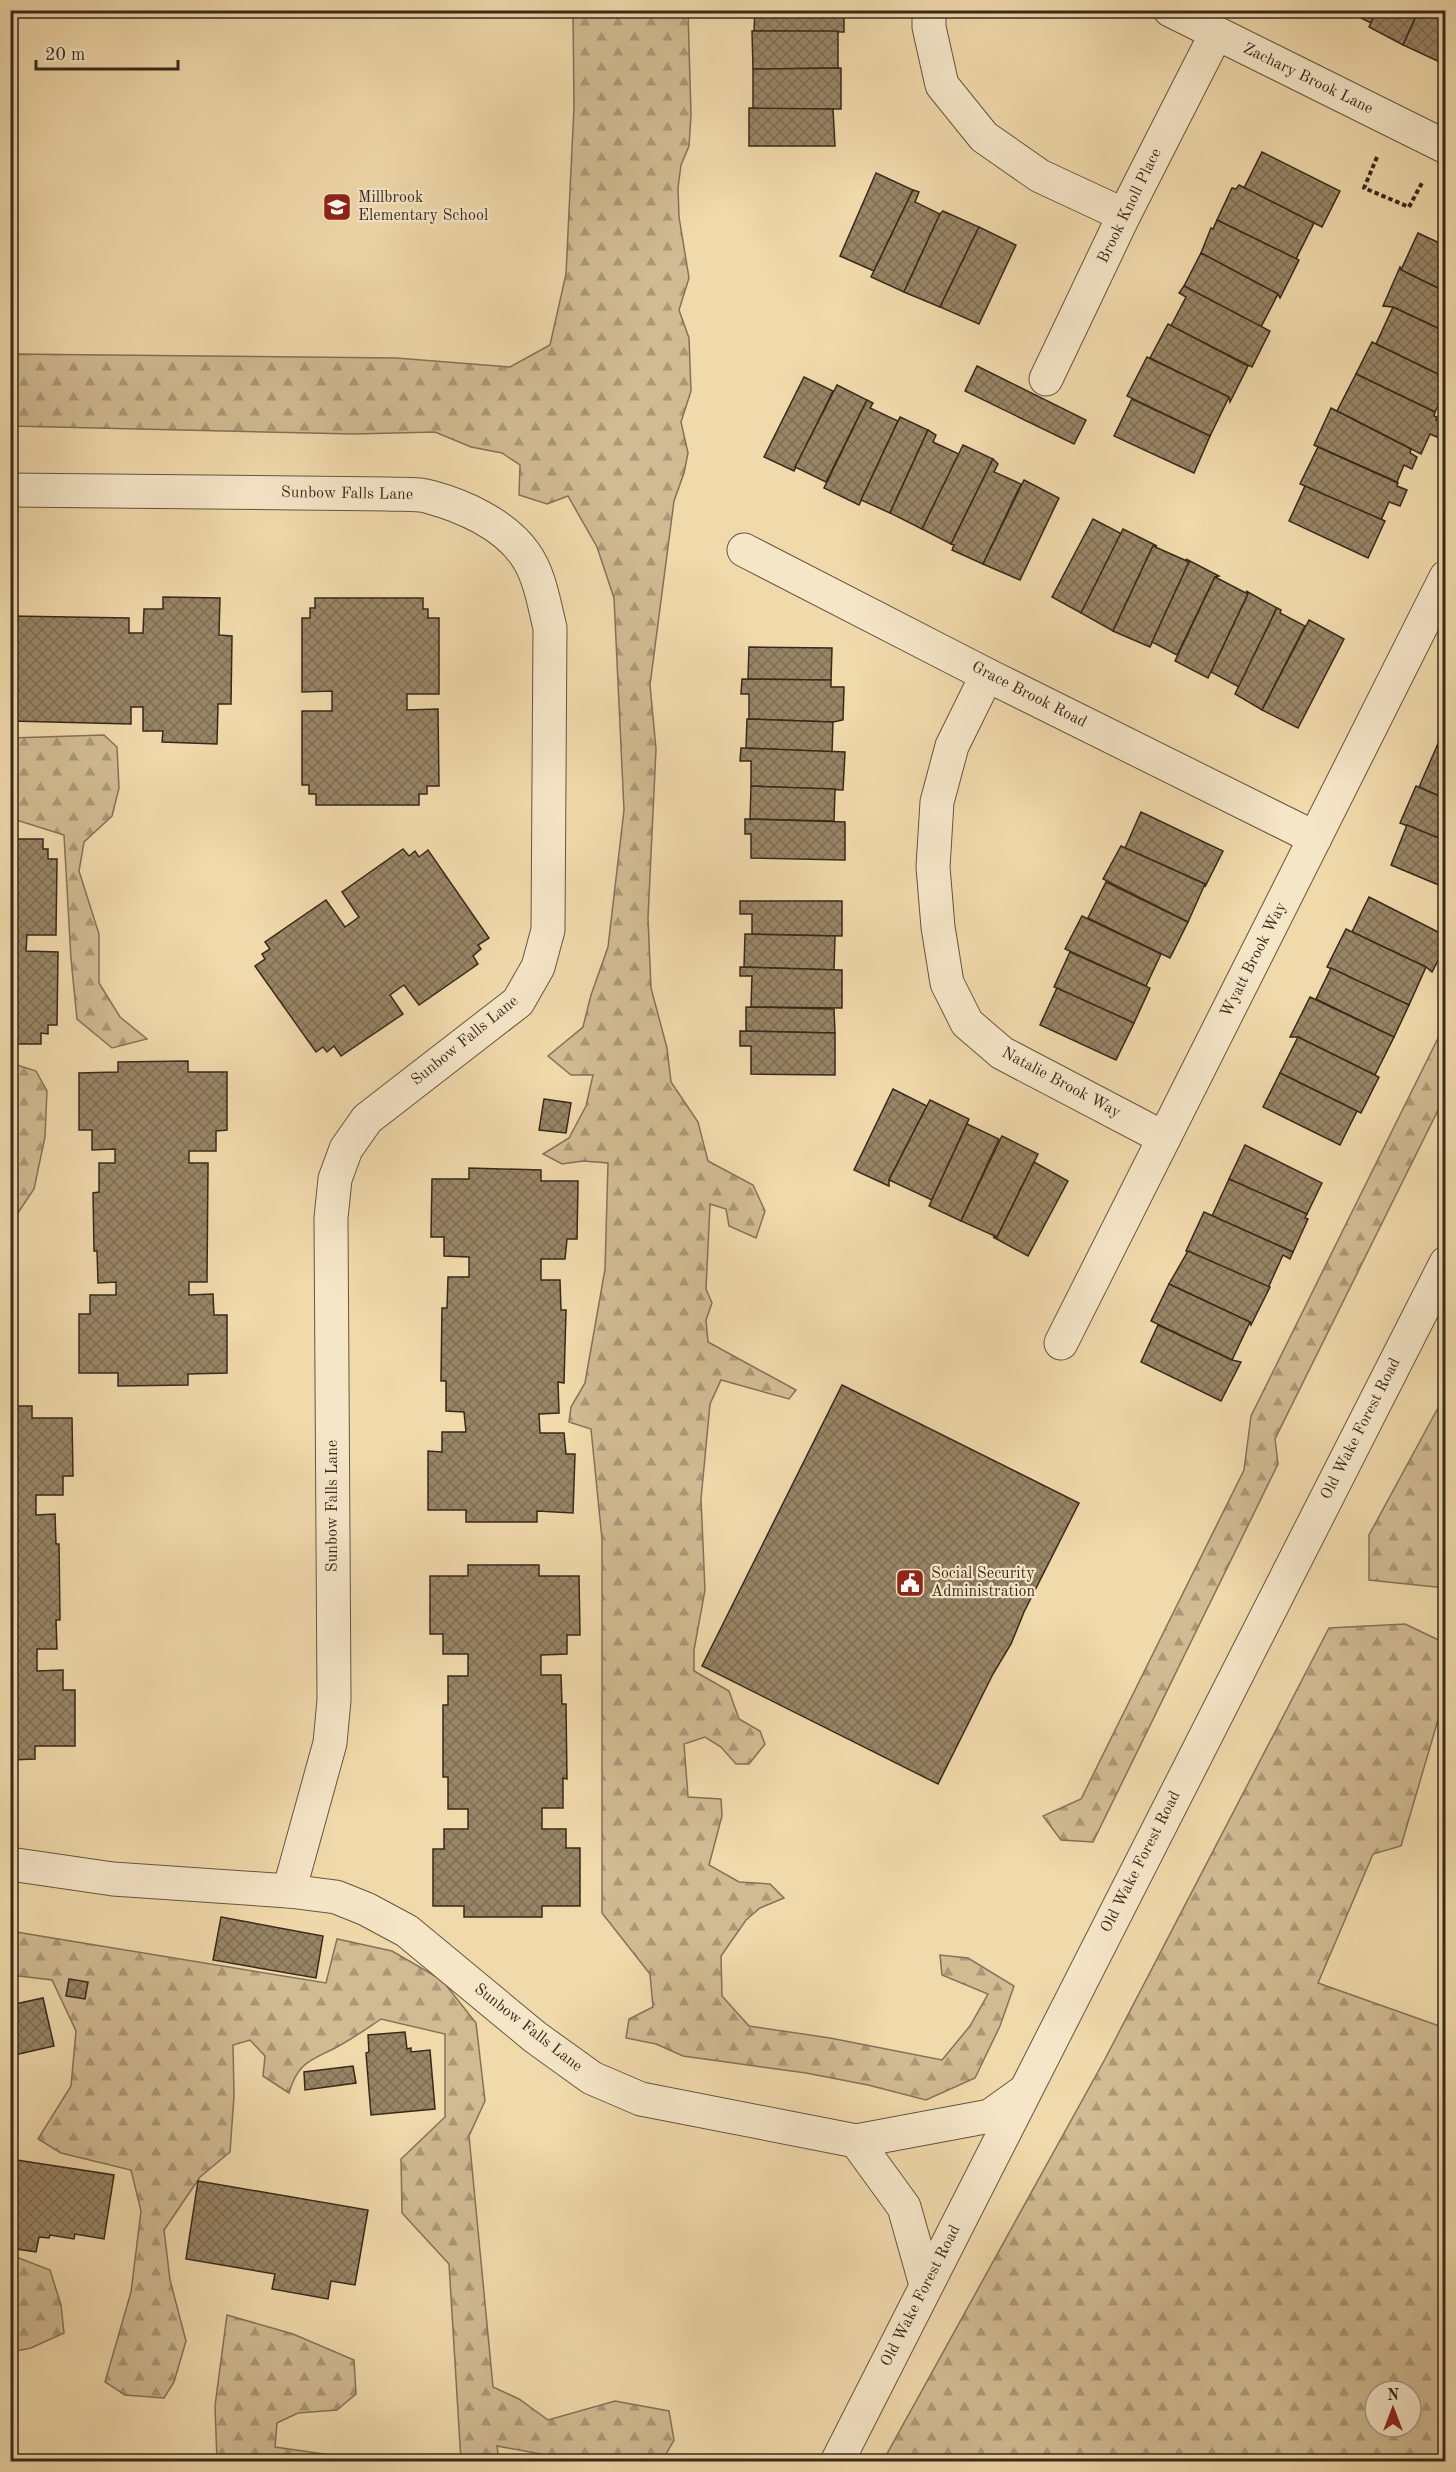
<svg xmlns="http://www.w3.org/2000/svg" width="1456" height="2472" font-family="'Old Standard TT',serif">
<style>
.forest{fill:url(#forest-firs);stroke:#847257;stroke-width:1.5;fill-rule:evenodd}
.building{fill:url(#building-cross-hatch);stroke:#38291b;stroke-width:1.5}
.lines{fill:none;stroke-linecap:round;stroke-linejoin:round}
.minor-casing{stroke:#66553f;stroke-width:35}
.path{stroke:#38291b;stroke-width:4;stroke-dasharray:4.5 3;stroke-linecap:butt}
.minor{stroke:#f5e6c8;stroke-width:33}
.labels{text-anchor:middle;dominant-baseline:central;stroke-width:4.5;stroke-linejoin:round;paint-order:stroke}
.street-label{font-size:16px;fill:#38291b;stroke:#f5e6c8}
.poi-label{font-size:16px;fill:#38291b;stroke:#f5e6c8;text-anchor:start}
</style>
<defs>
<pattern id="forest-firs" width="22" height="20" patternUnits="userSpaceOnUse" patternTransform="scale(1.5)"><rect width="22" height="20" fill="#d1bb93"/><path d="M5 1l3.5 6h-7zM16 11l3.5 6h-7z" fill="#ab9877"/></pattern>
<pattern id="building-cross-hatch" width="8" height="8" patternUnits="userSpaceOnUse" patternTransform="scale(1.5)"><rect width="8" height="8" fill="#988566"/><path d="M0 0l8 8M0 8l8-8" fill="none" stroke="#7d6d53"/></pattern>
</defs>
<rect width="100%" height="100%" fill="#f0d9ab"/>
<filter id="stains"><feTurbulence type="fractalNoise" baseFrequency=".00333" numOctaves="4"/><feColorMatrix values="0 0 0 0 .2 0 0 0 0 .09 0 0 0 0 .02 0 0 0 .5 -.17"/></filter>
<radialGradient id="worn" r=".72"><stop offset=".6" stop-color="#630" stop-opacity="0"/><stop offset="1" stop-color="#630" stop-opacity=".3"/></radialGradient>
<g class="forest">
<polygon points="573,11 688,11 691,115 689,146 681,165 678,188 679,217 689,278 679,310 689,338 691,391 681,422 688,453 684,473 674,501 650,685 656,749 648,918 651,988 667,1048 671,1082 698,1122 708,1161 753,1185 765,1211 756,1238 729,1226 726,1209 710,1204 706,1289 712,1303 706,1320 708,1342 796,1390 789,1399 721,1380 710,1404 701,1499 705,1590 694,1650 694,1671 729,1691 739,1719 760,1731 765,1744 749,1764 736,1764 721,1747 705,1737 684,1744 688,1797 721,1799 722,1816 709,1865 739,1882 770,1884 784,1898 760,1908 746,1920 721,1956 722,1996 749,2026 830,2038 942,2060 970,2026 988,1994 942,1975 940,1955 968,1958 1014,1986 1000,2026 975,2078 926,2100 868,2085 806,2073 683,2056 656,2044 626,2038 629,2019 653,2007 650,1974 602,1913 602,1539 591,1429 569,1422 571,1407 585,1383 605,1269 608,1163 583,1161 562,1164 543,1154 569,1138 586,1106 593,1075 571,1075 548,1056 583,1027 591,995 608,947 624,810 614,598 597,547 568,496 547,504 519,495 520,465 502,453 471,447 435,432 354,434 11,426 11,354 396,358 510,367 550,345 566,274 574,107"/>
<polygon points="104,735 117,747 119,788 112,816 84,842 79,871 99,934 99,983 120,1017 147,1039 112,1048 77,1019 71,959 64,835 10,818 11,738"/>
<polygon points="1445,1024 1445,1096 1275,1439 1278,1464 1093,1842 1061,1840 1043,1816 1081,1799 1244,1470 1251,1416"/>
<polygon points="11,1063 36,1071 47,1091 45,1137 34,1189 11,1223"/>
<polygon points="1445,1395 1445,1588 1369,1580 1369,1535"/>
<path d="M1405,1624L1445,1643V1696L1401,1846L1373,1854L1318,1983L1445,2028V2461H883L1105,2059L1329,1628ZM1375,2391H1411V2427H1375Z"/>
<path d="M10,1931L326,1983L337,1939L392,1951L442,1980L476,2023L485,2101L469,2136L493,2387L519,2399L548,2420L615,2401L669,2411L674,2440L662,2461H607L595,2456H552L497,2446L499,2461H461L449,2264L402,2213L401,2159L445,2117V2034L381,2019C366,2029 352,2039 337,2047C310,2061 298,2062 289,2093L263,2076L265,2056L250,2040L233,2045L234,2096L230,2152L200,2177L164,2230L170,2280L186,2341L174,2382L164,2398L125,2395L105,2382L131,2292L141,2211L131,2170L61,2153L38,2139L71,2086L76,2031L52,1980L11,1975Z"/>
<polygon points="11,2255 50,2270 61,2305 64,2333 31,2348 11,2352"/>
<polygon points="227,2315 293,2334 354,2360 356,2394 337,2410 298,2413 277,2423 275,2447 373,2461 217,2461 215,2406"/>
</g>
<g class="building">
<polygon points="755,10 844,10 844,32 754,31"/>
<polygon points="1345,10 1377,10 1371,23"/>
<polygon points="1377,10 1419,10 1403,45 1369,27"/>
<polygon points="1419,10 1446,10 1446,56 1442,63 1403,45"/>
<polygon points="752,31 838,31 838,68 753,69"/>
<polygon points="841,68 841,109 753,109 753,69"/>
<polygon points="749,108 833,109 835,146 749,146"/>
<polygon points="1262,152 1340,191 1322,227 1244,188"/>
<polygon points="876,173 913,190 874,271 840,256"/>
<polygon points="1239,185 1314,223 1296,259 1217,220 1232,188 1236,189"/>
<polygon points="913,190 919,192 915,202 940,214 904,292 871,277"/>
<polygon points="943,211 979,227 940,307 904,292 940,214"/>
<polygon points="1217,220 1299,260 1280,298 1278,294 1201,253 1211,228 1213,229"/>
<polygon points="979,227 1016,245 979,324 940,307"/>
<polygon points="1418,233 1446,246 1446,292 1401,270"/>
<polygon points="1201,253 1278,294 1261,327 1184,286"/>
<polygon points="1400,267 1401,270 1446,292 1446,332 1393,307 1383,306"/>
<polygon points="1184,286 1270,331 1252,367 1171,326 1186,297 1179,293"/>
<polygon points="1393,307 1446,332 1446,378 1376,344"/>
<polygon points="1168,324 1248,366 1230,402 1229,397 1150,358"/>
<polygon points="1372,342 1446,378 1446,390 1435,412 1356,374"/>
<polygon points="1147,357 1229,397 1210,436 1127,396"/>
<polygon points="977,366 1086,420 1074,444 965,391"/>
<polygon points="1356,374 1435,412 1434,416 1437,417 1436,420 1445,424 1439,438 1430,434 1421,454 1337,411"/>
<polygon points="804,377 833,391 794,471 764,457"/>
<polygon points="837,385 867,400 826,482 795,467"/>
<polygon points="1132,399 1210,436 1194,473 1114,436"/>
<polygon points="867,400 873,403 870,408 898,421 859,505 824,488"/>
<polygon points="1331,408 1411,449 1410,453 1417,457 1412,469 1404,465 1397,482 1314,445"/>
<polygon points="900,417 928,430 890,513 861,500"/>
<polygon points="928,430 936,435 933,442 959,454 922,529 890,513"/>
<polygon points="963,445 993,459 951,544 922,529"/>
<polygon points="1318,447 1398,483 1397,486 1407,490 1400,506 1389,502 1381,520 1300,484"/>
<polygon points="993,459 998,464 994,472 1021,484 983,564 952,550 954,545 951,544"/>
<polygon points="1024,480 1059,498 1020,580 983,564"/>
<polygon points="1305,486 1385,521 1368,558 1289,521"/>
<polygon points="1093,519 1122,534 1081,613 1052,597"/>
<polygon points="1123,529 1157,546 1153,546 1113,631 1081,613"/>
<polygon points="1153,546 1189,562 1150,647 1113,631"/>
<polygon points="1186,559 1219,576 1215,577 1177,655 1152,642 1189,562"/>
<polygon points="1215,577 1248,594 1208,678 1175,661"/>
<polygon points="1246,591 1277,608 1239,687 1211,672 1248,594"/>
<polygon points="163,597 220,598 219,635 232,636 231,704 218,704 217,744 162,742 163,731 143,731 143,707 131,707 131,724 11,721 11,616 129,618 129,633 143,633 144,609 163,609"/>
<polygon points="315,598 423,598 423,609 428,609 428,618 439,618 439,694 407,694 407,710 438,709 439,786 427,786 427,794 419,794 419,805 316,805 316,794 309,794 309,785 302,785 302,711 332,711 332,691 302,692 302,618 310,618 310,608 315,608"/>
<polygon points="1277,608 1281,610 1280,613 1305,626 1262,710 1235,694"/>
<polygon points="1309,620 1344,639 1298,728 1262,710"/>
<polygon points="749,647 832,648 831,680 748,679"/>
<polygon points="742,679 831,680 831,687 844,687 843,720 833,722 749,719 749,694 741,694"/>
<polygon points="747,719 833,722 832,752 746,748"/>
<polygon points="1446,727 1446,750 1437,746"/>
<polygon points="1437,746 1446,750 1446,799 1419,787"/>
<polygon points="741,748 845,752 843,790 751,786 751,761 740,761"/>
<polygon points="751,786 835,789 834,821 750,819"/>
<polygon points="1416,786 1446,799 1446,841 1400,823"/>
<polygon points="1141,812 1223,851 1205,887 1205,884 1125,848"/>
<polygon points="745,819 845,822 845,860 751,858 751,834 745,834"/>
<polygon points="1407,825 1446,841 1446,888 1391,865"/>
<polygon points="10,839 43,839 43,849 48,849 48,859 57,859 56,935 27,935 26,951 58,952 57,1025 48,1025 48,1034 41,1033 41,1044 10,1044"/>
<polygon points="1121,846 1205,884 1188,922 1103,879"/>
<polygon points="403,849 409,856 415,851 419,857 428,850 489,938 478,945 481,949 473,956 478,964 419,1005 404,985 390,995 403,1014 341,1056 334,1046 327,1052 323,1047 316,1052 255,966 265,959 262,954 270,949 265,942 326,900 345,927 359,917 342,892"/>
<polygon points="1106,882 1188,922 1170,958 1088,918"/>
<polygon points="1369,897 1446,936 1446,945 1432,972 1426,967 1352,932"/>
<polygon points="740,901 842,901 842,936 752,934 752,914 740,914"/>
<polygon points="1082,916 1161,954 1146,986 1065,949"/>
<polygon points="1346,929 1426,967 1409,1005 1327,967"/>
<polygon points="745,934 835,936 834,970 744,967"/>
<polygon points="1070,952 1150,988 1134,1023 1054,987"/>
<polygon points="740,967 842,970 842,1008 751,1007 752,976 740,976"/>
<polygon points="1331,968 1409,1005 1394,1037 1316,999"/>
<polygon points="1057,988 1134,1023 1116,1060 1040,1025"/>
<polygon points="1310,997 1394,1037 1375,1075 1298,1037 1290,1037"/>
<polygon points="746,1007 834,1009 835,1033 746,1031"/>
<polygon points="740,1031 835,1033 835,1075 751,1074 751,1046 740,1046"/>
<polygon points="1298,1037 1379,1077 1361,1113 1280,1073"/>
<polygon points="188,1061 188,1072 227,1072 227,1130 216,1131 216,1151 189,1151 189,1163 208,1163 207,1282 189,1282 189,1295 213,1294 214,1315 227,1315 227,1373 188,1374 188,1385 118,1386 118,1373 79,1373 79,1314 90,1314 90,1295 116,1295 116,1282 98,1283 97,1251 94,1251 93,1193 99,1192 99,1163 115,1163 115,1149 92,1150 92,1130 79,1130 79,1073 118,1072 118,1062"/>
<polygon points="1280,1073 1357,1111 1340,1145 1263,1107"/>
<polygon points="893,1089 927,1106 889,1180 889,1186 854,1170"/>
<polygon points="544,1099 571,1103 566,1133 539,1130"/>
<polygon points="930,1100 969,1119 932,1200 889,1180"/>
<polygon points="967,1124 999,1139 961,1221 929,1206"/>
<polygon points="1002,1136 1038,1154 997,1237 961,1221"/>
<polygon points="1245,1145 1322,1183 1307,1214 1229,1179"/>
<polygon points="1034,1162 1068,1181 1028,1256 993,1237 997,1237"/>
<polygon points="469,1168 541,1170 541,1181 578,1181 577,1239 567,1239 565,1259 541,1259 541,1280 560,1280 561,1310 566,1310 564,1383 558,1382 559,1413 539,1414 540,1433 564,1433 566,1454 575,1454 573,1513 537,1511 537,1522 466,1522 466,1510 428,1510 428,1451 442,1452 442,1432 466,1432 464,1412 446,1411 446,1381 441,1381 442,1308 447,1308 448,1277 469,1277 469,1257 444,1256 444,1237 431,1237 432,1179 469,1179"/>
<polygon points="1229,1179 1307,1214 1305,1218 1308,1219 1293,1252 1212,1216"/>
<polygon points="1204,1212 1293,1252 1290,1259 1283,1255 1268,1288 1186,1251"/>
<polygon points="1188,1251 1270,1287 1251,1325 1250,1322 1169,1284"/>
<polygon points="1169,1284 1250,1322 1232,1360 1151,1321"/>
<polygon points="1158,1325 1232,1360 1241,1362 1221,1401 1141,1362"/>
<polygon points="842,1385 1079,1503 1024,1612 1011,1644 993,1674 938,1784 702,1666"/>
<polygon points="10,1406 32,1406 32,1418 72,1418 73,1476 63,1476 63,1495 36,1495 36,1515 55,1514 56,1544 59,1544 60,1620 56,1620 57,1649 37,1649 37,1671 63,1670 63,1690 75,1690 75,1746 35,1746 35,1759 10,1760"/>
<polygon points="468,1565 539,1565 539,1576 579,1576 580,1635 567,1635 567,1654 541,1655 541,1675 561,1675 562,1704 566,1704 567,1779 563,1778 563,1808 542,1808 542,1829 566,1829 566,1848 580,1848 580,1906 542,1906 542,1917 464,1917 464,1906 433,1906 433,1849 444,1849 444,1829 468,1829 468,1809 448,1809 448,1777 443,1777 443,1705 448,1705 448,1676 468,1676 468,1654 443,1654 443,1634 430,1634 430,1576 468,1576"/>
<polygon points="221,1917 323,1936 316,1978 213,1960"/>
<polygon points="10,1969 17,1970 15,1997 10,1996"/>
<polygon points="69,1979 88,1982 85,1999 66,1996"/>
<polygon points="43,1998 54,2046 10,2056 10,2005"/>
<polygon points="405,2032 407,2049 411,2048 411,2052 430,2050 435,2109 371,2115 366,2053 369,2052 368,2035"/>
<polygon points="353,2066 356,2083 305,2090 304,2072"/>
<polygon points="10,2159 114,2175 104,2239 75,2234 74,2239 50,2235 49,2238 39,2237 36,2252 10,2248"/>
<polygon points="198,2181 368,2210 355,2285 331,2281 328,2299 272,2289 275,2274 186,2259"/>
</g>
<g class="lines">
<g class="minor-casing">
<g id="minor">
<polyline points="929,10 929,27 942,85 984,137 1040,176 1124,215"/>
<polyline points="1170,10 1446,147"/>
<polyline points="1046,379 1124,215 1216,34"/>
<path d="M10,490L388,494C401,495 417,493 430,497C463,506 504,524 525,554C540,575 544,604 550,628L548,930L538,967L518,1002L367,1119L346,1149L335,1179L331,1218L334,1700L330,1743L289,1891"/>
<polyline points="744,550 987,675 1315,838"/>
<polyline points="987,675 952,746 937,802 933,867 938,927 947,983 967,1023 1002,1053 1164,1138"/>
<polyline points="1061,1343 1446,577"/>
<polyline points="10,1864 113,1879 289,1891 336,1897 366,1909 407,1931 535,2037 592,2078 641,2099 856,2141 990,2116 1022,2093"/>
<polyline points="856,2141 904,2207 926,2285"/>
<polyline points="837,2462 1446,1263"/>
</g>
</g>
<polyline class="path" points="1377,157 1364,188 1409,207 1423,181"/>
<use href="#minor" class="minor"/>
</g>
<defs>
<g id="school-square" transform="scale(1.5)"><rect x="-9" y="-9" width="18" height="18" rx="4" fill="#8f2418" stroke="#f5e6c8"/><path d="M0-5L7-2L0 1L-7-2ZM-4 1L0 2.5L4 1V4Q0 6-4 4Z" fill="#fff"/></g>
<g id="civic-square" transform="scale(1.5)"><rect x="-9" y="-9" width="18" height="18" rx="4" fill="#8f2418" stroke="#f5e6c8"/><path d="M-.6-6.5H3V-4.5H.6V-3L4-1V1h2V6H-6V1h2V-1L-.6-3ZM-1.2 2.5V6h2.4V2.5Z" fill="#fff"/></g>
</defs>
<g fill-rule="evenodd">
<use href="#school-square" x="337" y="207"/>
<use href="#civic-square" x="910" y="1583"/>
</g>
<g class="labels">
<g class="street-label">
<text transform="translate(1308 79) rotate(26)">Zachary Brook Lane</text>
<text transform="translate(1130 206) rotate(-64)">Brook Knoll Place</text>
<text transform="translate(347 494) rotate(1)">Sunbow Falls Lane</text>
<text transform="translate(1029 695) rotate(27)">Grace Brook Road</text>
<text transform="translate(1254 960) rotate(-63)">Wyatt Brook Way</text>
<text transform="translate(465 1041) rotate(-39)">Sunbow Falls Lane</text>
<text transform="translate(1061 1083) rotate(28)">Natalie Brook Way</text>
<text transform="translate(1361 1429) rotate(-63)">Old Wake Forest Road</text>
<text transform="translate(333 1506) rotate(-90)">Sunbow Falls Lane</text>
<text transform="translate(1141 1862) rotate(-63)">Old Wake Forest Road</text>
<text transform="translate(528 2028) rotate(38)">Sunbow Falls Lane</text>
<text transform="translate(921 2296) rotate(-63)">Old Wake Forest Road</text>
</g>
<g class="poi-label">
<text x="358" y="198">Millbrook<tspan x="358" dy="18">Elementary School</tspan></text>
<text x="931" y="1574">Social Security<tspan x="931" dy="18">Administration</tspan></text>
</g>
</g>
<rect width="1456" height="2472" fill="none" stroke="#f0d9ab" stroke-width="36"/>
<rect x="12" y="12" width="1432" height="2448" fill="none" stroke="#38291b" stroke-width="3"/>
<rect x="18" y="18" width="1420" height="2436" fill="none" stroke="#38291b" stroke-width="1.5"/>
<g transform="translate(1393 2409)"><circle r="28" fill="#f5e6c8" stroke="#a99a83" stroke-width="1.5"/>
<path d="M0-4.5L10 22L0 15L-10 22Z" fill="#8f2418"/>
<text y="-9" font-size="16" font-weight="bold" text-anchor="middle" fill="#38291b">N</text>
</g>
<path d="M36 60v9h142v-9" fill="none" stroke="#38291b" stroke-width="3"/>
<text x="45" y="60" font-size="18" fill="#38291b" stroke="#f5e6c8" stroke-width="4.5" paint-order="stroke">20 m</text>
<rect width="100%" height="100%" filter="url(#stains)"/>
<rect width="100%" height="100%" fill="url(#worn)"/>
</svg>
